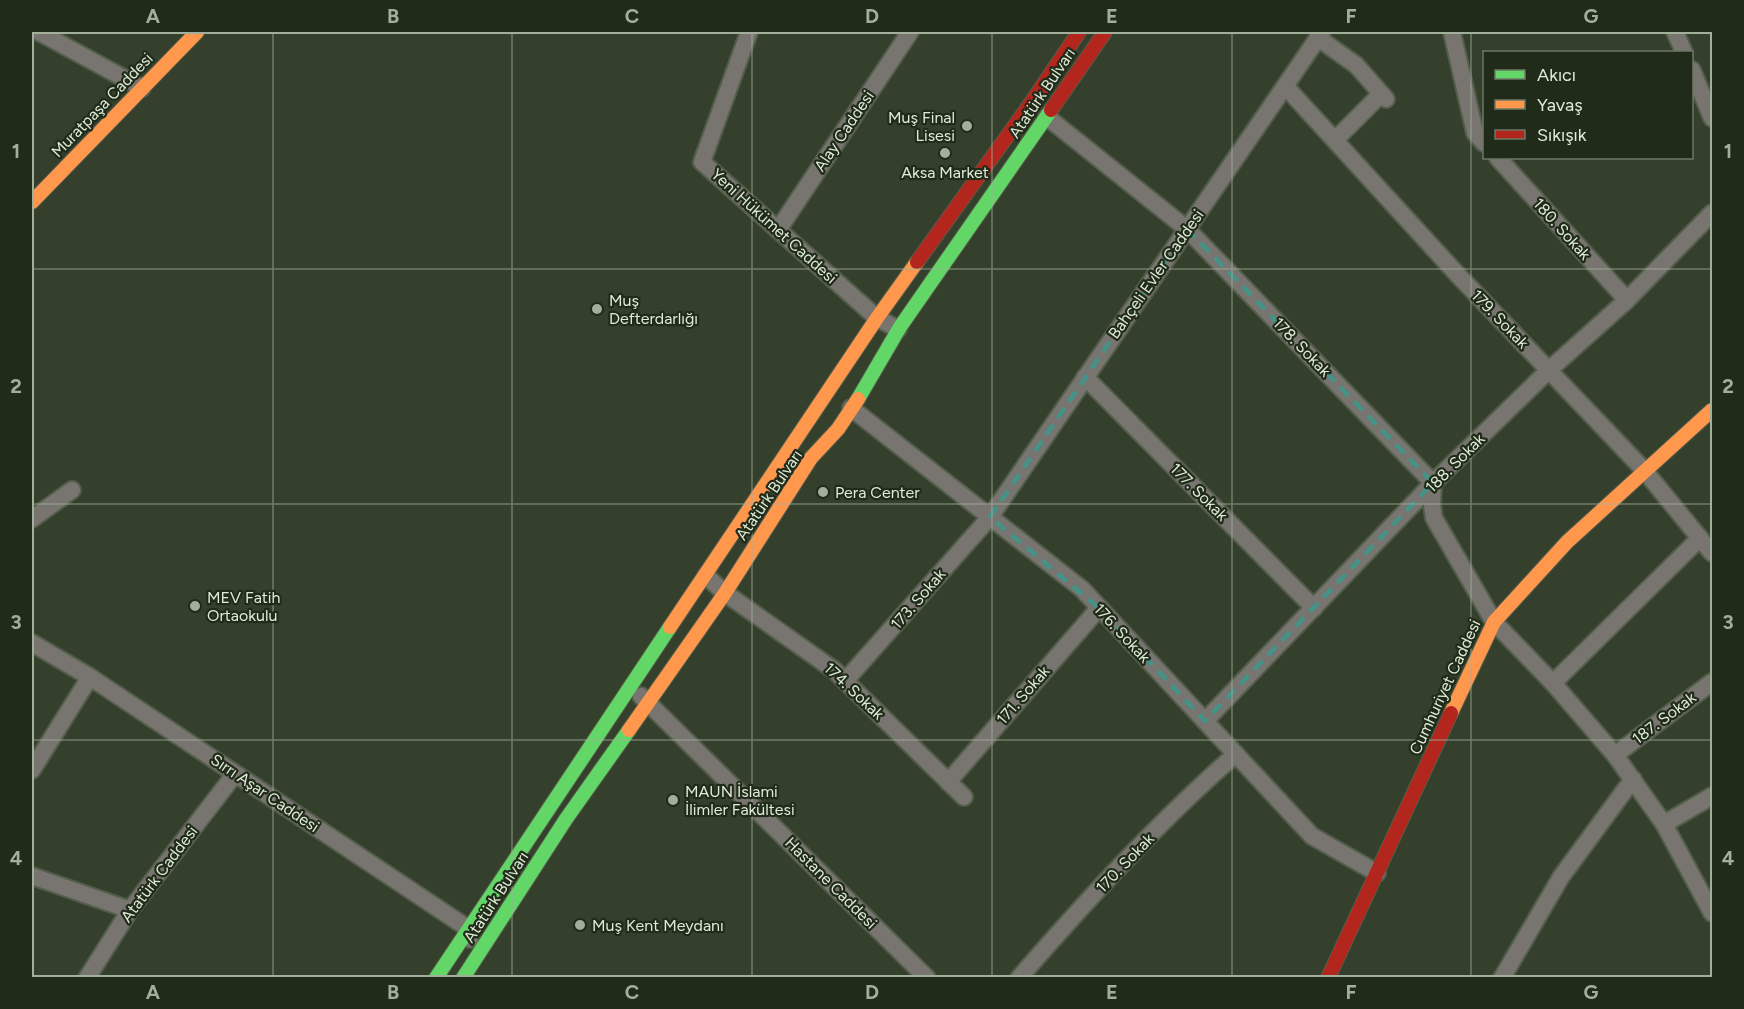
<svg xmlns="http://www.w3.org/2000/svg" width="1744" height="1009" font-family="Figtree,sans-serif">
<style>
.lines{fill:none;stroke-linecap:round;stroke-linejoin:round}
.street-casing{stroke:#535d4b;stroke-width:20}
.fast-casing{stroke:#535d4b;stroke-width:16}
.slow-casing{stroke:#535d4b;stroke-width:16}
.jam-casing{stroke:#535d4b;stroke-width:16}
.street{stroke:#787570;stroke-width:16}
.fast{stroke:#63d668;stroke-width:14}
.slow{stroke:#ff974d;stroke-width:14}
.jam{stroke:#b3261e;stroke-width:14}
.marked{fill:none;stroke:#439388;stroke-width:4.5;stroke-dasharray:12 8;stroke-linejoin:round}
.grid{fill:none;stroke:#a2af9a;stroke-width:1.5;stroke-opacity:0.55}
.poi-dot{fill:#a2af9a;stroke:#212b1a;stroke-width:2}
.labels{text-anchor:middle;dominant-baseline:central;stroke-width:4.5;stroke-linejoin:round;paint-order:stroke}
.street-label{font-size:16px;fill:#deebd6;stroke:#212b1a}
.poi-label{font-size:16px;fill:#deebd6;stroke:#212b1a;text-anchor:start}
.neatline{fill:none;stroke:#a2af9a;stroke-width:2}
.grid-label{font-size:20px;text-anchor:middle;font-weight:bold;fill:#a2af9a}
</style>
<rect width="100%" height="100%" fill="#34402b"/>
<g class="lines">
<g class="street-casing">
<g id="street">
<polyline points="39,32 142,88"/>
<polyline points="749,32 702,162 877,318 898,329"/>
<polyline points="1452,32 1475,133 1484,143"/>
<polyline points="1675,32 1684,52"/>
<polyline points="1318,38 1356,65 1386,99"/>
<polyline points="1692,70 1712,118"/>
<polyline points="1286,87 1457,274 1644,470 1712,553"/>
<polyline points="1047,117 1187,229 1433,483 1432,505 1434,518 1494,622 1553,683 1615,755 1664,824 1712,913"/>
<polyline points="1336,139 1381,94"/>
<polyline points="1498,158 1627,300"/>
<polyline points="778,230 910,32"/>
<polyline points="1085,377 1314,608"/>
<polyline points="851,408 1082,589 1312,836 1377,873"/>
<polyline points="32,519 72,490"/>
<polyline points="706,576 725,593 834,670 964,797"/>
<polyline points="32,643 90,677 469,929 470,939"/>
<polyline points="845,681 990,517 1322,32"/>
<polyline points="1553,683 1700,538"/>
<polyline points="641,696 927,978"/>
<polyline points="1205,721 1433,483 1549,370 1627,300 1712,213"/>
<polyline points="1615,755 1712,682"/>
<polyline points="32,770 90,677"/>
<polyline points="948,782 1099,608"/>
<polyline points="1664,824 1712,796"/>
<polyline points="32,876 130,910"/>
<polyline points="87,978 130,910 235,774"/>
<path d="M1019,978C1086,901 1159,821 1236,754"/>
<polyline points="1502,978 1561,877 1633,779"/>
</g>
</g>
<g class="fast-casing">
<g id="fast">
<polyline points="858,399 900,327 1051,110"/>
<polyline points="436,978 670,627"/>
<polyline points="463,978 566,819 629,730"/>
</g>
</g>
<g class="slow-casing">
<g id="slow">
<polyline points="32,202 197,32"/>
<polyline points="670,627 877,318 917,262"/>
<polyline points="1451,713 1494,622 1567,542 1712,410"/>
<polyline points="629,730 725,593 811,458 838,429 858,399"/>
</g>
</g>
<g class="jam-casing">
<g id="jam">
<polyline points="1051,110 1105,32"/>
<polyline points="917,262 1031,103 1079,32"/>
<polyline points="1328,978 1451,713"/>
</g>
</g>
<use href="#street" class="street"/>
<use href="#fast" class="fast"/>
<use href="#slow" class="slow"/>
<use href="#jam" class="jam"/>
</g>
<path class="marked" d="M1187,229L1433,483L1205,721L1099,608L990,517Z"/>
<path class="grid" d="M273,32V978M512,32V978M752,32V978M992,32V978M1232,32V978M1471,32V978M32,269H1712M32,504H1712M32,740H1712"/>
<g class="poi-dot">
<circle cx="967" cy="126" r="6"/>
<circle cx="945" cy="153" r="6"/>
<circle cx="597" cy="309" r="6"/>
<circle cx="823" cy="492" r="6"/>
<circle cx="195" cy="606" r="6"/>
<circle cx="673" cy="800" r="6"/>
<circle cx="580" cy="925" r="6"/>
</g>
<g class="labels">
<g class="street-label">
<text transform="translate(1042 93) rotate(-56)">Atatürk Bulvarı</text>
<text transform="translate(102 105) rotate(-46)">Muratpaşa Caddesi</text>
<text transform="translate(844 131) rotate(-56)">Alay Caddesi</text>
<text transform="translate(774 226) rotate(42)">Yeni Hükümet Caddesi</text>
<text transform="translate(1562 229) rotate(48)">180. Sokak</text>
<text transform="translate(1156 274) rotate(-55)">Bahçeli Evler Caddesi</text>
<text transform="translate(1500 319) rotate(46)">179. Sokak</text>
<text transform="translate(1302 347) rotate(46)">178. Sokak</text>
<text transform="translate(1455 463) rotate(-45)">188. Sokak</text>
<text transform="translate(1199 492) rotate(45)">177. Sokak</text>
<text transform="translate(769 495) rotate(-56)">Atatürk Bulvarı</text>
<text transform="translate(918 599) rotate(-49)">173. Sokak</text>
<text transform="translate(1122 633) rotate(47)">176. Sokak</text>
<text transform="translate(1445 687) rotate(-65)">Cumhuriyet Caddesi</text>
<text transform="translate(854 691) rotate(43)">174. Sokak</text>
<text transform="translate(1023 695) rotate(-49)">171. Sokak</text>
<text transform="translate(1664 718) rotate(-37)">187. Sokak</text>
<text transform="translate(265 793) rotate(34)">Sırrı Aşar Caddesi</text>
<text transform="translate(1125 863) rotate(-46)">170. Sokak</text>
<text transform="translate(159 874) rotate(-53)">Atatürk Caddesi</text>
<text transform="translate(831 883) rotate(45)">Hastane Caddesi</text>
<text transform="translate(496 897) rotate(-57)">Atatürk Bulvarı</text>
</g>
<g class="poi-label">
<text x="955" y="117" text-anchor="end">Muş Final<tspan x="955" dy="18">Lisesi</tspan></text>
<text x="945" y="172" text-anchor="middle">Aksa Market</text>
<text x="609" y="300">Muş<tspan x="609" dy="18">Defterdarlığı</tspan></text>
<text x="835" y="492">Pera Center</text>
<text x="207" y="597">MEV Fatih<tspan x="207" dy="18">Ortaokulu</tspan></text>
<text x="685" y="791">MAUN İslami<tspan x="685" dy="18">İlimler Fakültesi</tspan></text>
<text x="592" y="925">Muş Kent Meydanı</text>
</g>
</g>
<rect width="1744" height="1009" fill="none" stroke="#212b1a" stroke-width="66"/>
<rect x="1483" y="51" width="210" height="108" fill="#212b1a" stroke="#6d7865" stroke-width="1.5"/>
<rect x="1495" y="70" width="30" height="9" fill="#63d668" stroke="#6d7865" stroke-width="1.5"/>
<text x="1537" y="81" font-size="18" fill="#deebd6">Akıcı</text>
<rect x="1495" y="100" width="30" height="9" fill="#ff974d" stroke="#6d7865" stroke-width="1.5"/>
<text x="1537" y="111" font-size="18" fill="#deebd6">Yavaş</text>
<rect x="1495" y="130" width="30" height="9" fill="#b3261e" stroke="#6d7865" stroke-width="1.5"/>
<text x="1537" y="141" font-size="18" fill="#deebd6">Sıkışık</text>
<rect x="33" y="33" width="1678" height="943" class="neatline"/>
<g class="grid-label">
<text x="153" y="23">A</text>
<text x="393" y="23">B</text>
<text x="632" y="23">C</text>
<text x="872" y="23">D</text>
<text x="1112" y="23">E</text>
<text x="1351" y="23">F</text>
<text x="1591" y="23">G</text>
<text x="16" y="158">1</text>
<text x="1728" y="158">1</text>
<text x="16" y="393">2</text>
<text x="1728" y="393">2</text>
<text x="16" y="629">3</text>
<text x="1728" y="629">3</text>
<text x="16" y="865">4</text>
<text x="1728" y="865">4</text>
<text x="153" y="999">A</text>
<text x="393" y="999">B</text>
<text x="632" y="999">C</text>
<text x="872" y="999">D</text>
<text x="1112" y="999">E</text>
<text x="1351" y="999">F</text>
<text x="1591" y="999">G</text>
</g>
</svg>
